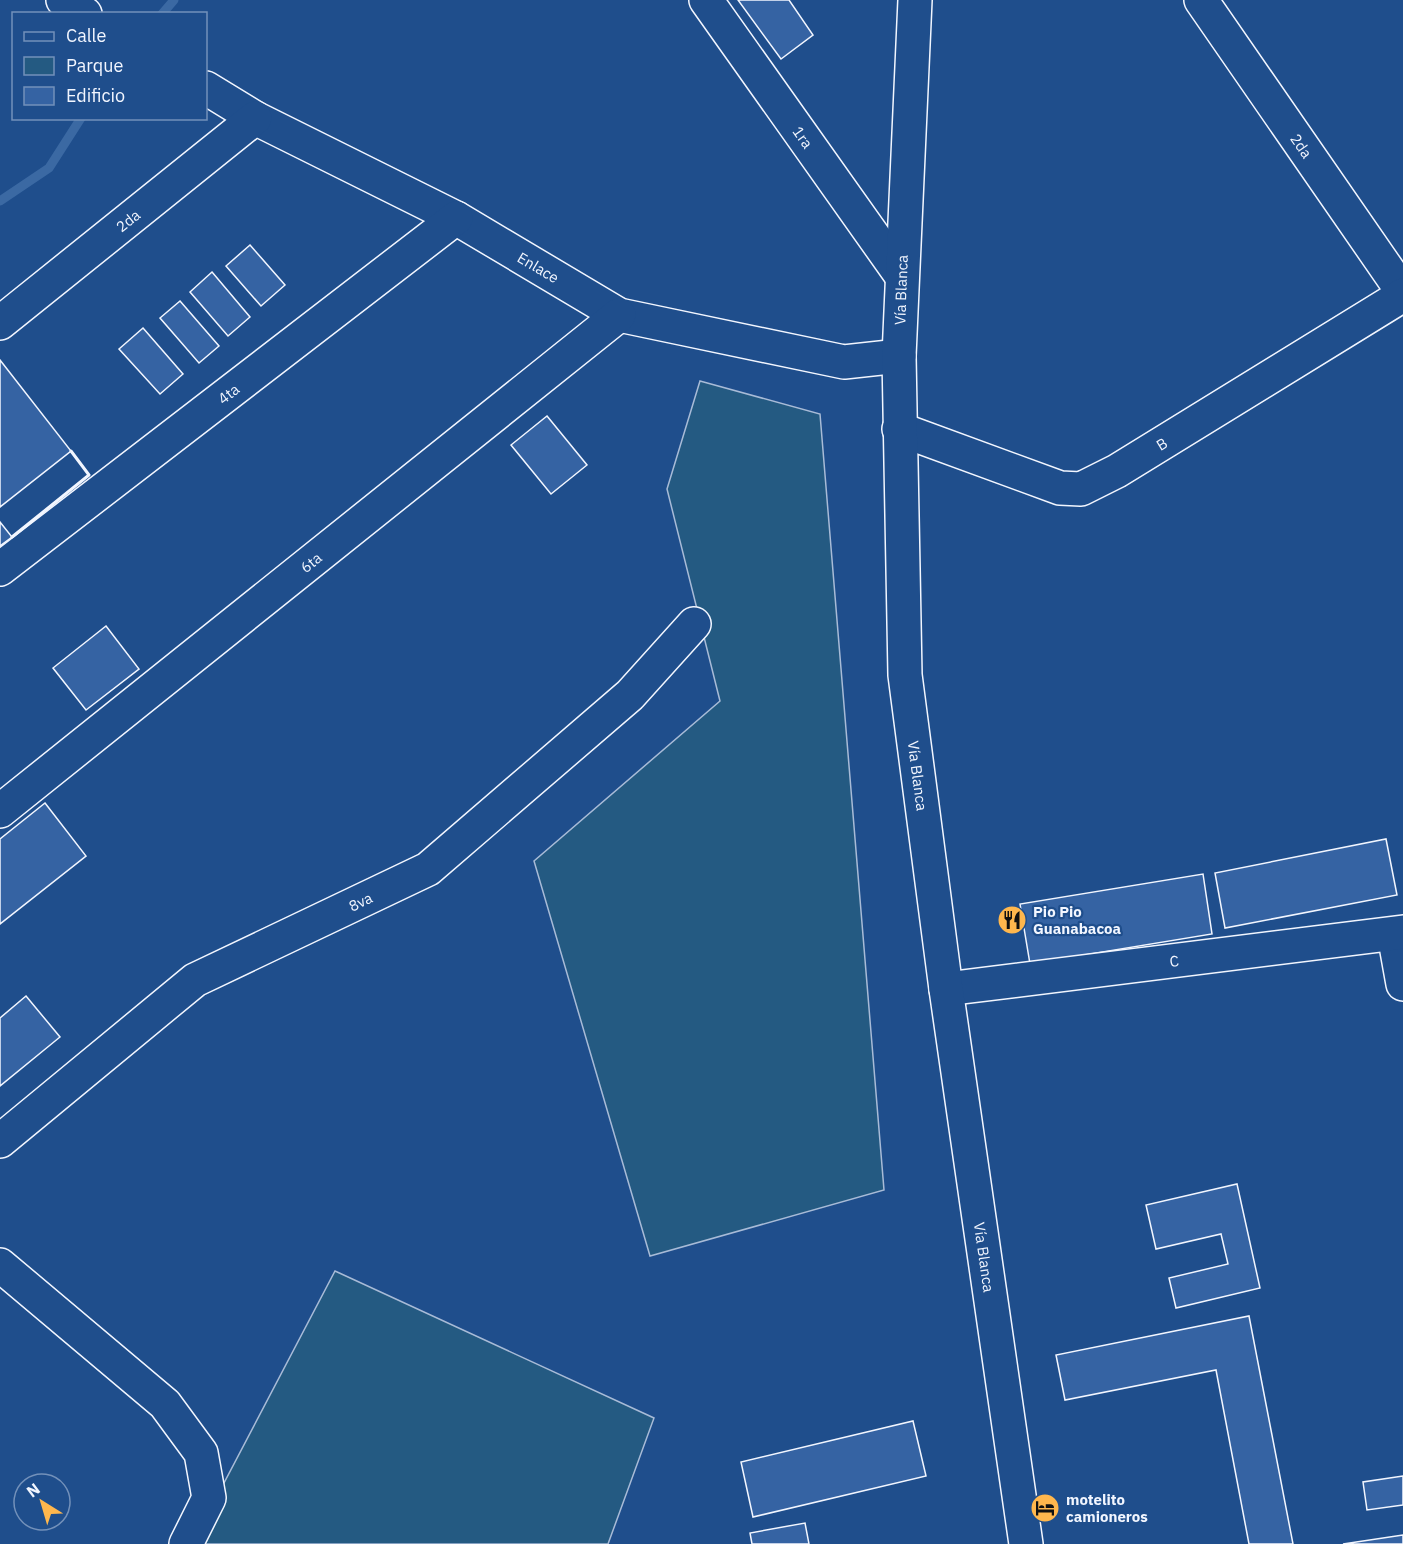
<svg xmlns="http://www.w3.org/2000/svg" width="1403" height="1544" font-family="'IBM Plex Sans',sans-serif">
<style>
.green{fill:#245a82;stroke:#a8bbd7;stroke-width:1.5}
.lines{fill:none;stroke-linecap:round;stroke-linejoin:round}
.stream{stroke:#3b69a3;stroke-width:9}
.building{fill:#3563a3;stroke:#f2f6ff;stroke-width:1.5}
.minor-casing{stroke:#f2f6ff;stroke-width:36}
.major-casing{stroke:#f2f6ff;stroke-width:36}
.minor{stroke:#1f4e8c;stroke-width:33}
.major{stroke:#1f4e8c;stroke-width:33}
.wall{stroke:#f2f6ff;stroke-width:3}
.labels{text-anchor:middle;dominant-baseline:central;stroke-width:4.5;stroke-linejoin:round;paint-order:stroke}
.street-label{font-size:15px;fill:#f2f6ff;stroke:#1f4e8c}
.poi-label{font-size:15px;font-weight:bold;fill:#f2f6ff;stroke:#1f4e8c;text-anchor:start}
</style>
<rect width="100%" height="100%" fill="#1f4e8c"/>
<g class="green">
<polygon points="700,381 820,414 884,1190 650,1256 534,861 720,701 667,489"/>
<polygon points="335,1271 654,1418 608,1544 192,1544"/>
</g>
<g class="lines">
<g class="stream">
<polyline points="162,14 174,0"/>
<polyline points="0,201 49,168 81,118"/>
</g>
</g>
<g class="building">
<polygon points="738,0 789,0 813,35 781,59"/>
<polygon points="250,245 285,285 261,306 226,266"/>
<polygon points="212,272 250,317 228,336 190,292"/>
<polygon points="180,301 219,346 199,363 160,318"/>
<polygon points="143,328 183,374 160,394 119,349"/>
<polygon points="0,360 71,451 0,507"/>
<polygon points="547,416 587,465 551,494 511,445"/>
<polygon points="0,522 12,537 0,546"/>
<polygon points="106,626 139,669 86,710 53,668"/>
<polygon points="45,803 86,856 0,924 0,839"/>
<polygon points="1386,839 1397,895 1225,928 1215,873"/>
<polygon points="1203,874 1212,934 1030,964 1020,904"/>
<polygon points="26,996 60,1037 0,1086 0,1018"/>
<polygon points="1237,1184 1260,1288 1176,1308 1169,1278 1228,1264 1221,1234 1156,1249 1146,1205"/>
<polygon points="1249,1316 1293,1544 1249,1544 1216,1370 1065,1400 1056,1355"/>
<polygon points="913,1421 926,1476 753,1517 741,1462"/>
<polygon points="1403,1476 1403,1505 1367,1510 1363,1482"/>
<polygon points="805,1523 809,1544 752,1544 750,1533"/>
<polygon points="1403,1535 1403,1544 1343,1544"/>
</g>
<g class="lines">
<g class="minor-casing">
<g id="minor">
<polyline points="63,0 85,14"/>
<path id="s1" d="M706,0L901,275"/>
<path id="s2" d="M1201,0L1403,292"/>
<path id="s3" d="M206,88L255,118L456,218L619,315L844,362L899,356"/>
<path id="s4" d="M0,323L255,118"/>
<path id="s5" d="M899,429L1060,488L1081,489L1117,471L1403,295"/>
<path id="s6" d="M0,569L456,218"/>
<path id="s7" d="M0,811L619,315"/>
<polyline points="1394,934 1403,984"/>
<path id="s8" d="M946,989L1403,932"/>
<path id="s9" d="M0,1141L195,980L428,869L630,695L694,624"/>
<polyline points="0,1265 165,1404 201,1453 209,1498 186,1544"/>
</g>
</g>
<g class="major-casing">
<g id="major">
<path id="s10" d="M915,0L899,356L905,675L946,989L1026,1544"/>
</g>
</g>
<use href="#minor" class="minor"/>
<use href="#major" class="major"/>
<polyline class="wall" points="12,537 89,475 71,451"/>
</g>
<defs>
<g id="restaurant-disc" transform="scale(1.5)"><circle r="9.5" fill="#ffb74d" stroke="#1f4e8c"/><path d="M-5-6h1v4h1v-4h1v4h1v-4h1v5L-1.5 .5V6h-2V.5L-5-1ZM5-6V6H3V1.5H1.5Q1.5-4 5-6Z" fill="#111"/></g>
<g id="hotel-disc" transform="scale(1.5)"><circle r="9.5" fill="#ffb74d" stroke="#1f4e8c"/><path d="M-6-4.5h1.5V1H6V5H4.5V3h-9V5H-6ZM-4 0a1.8 1.8 0 1 1 3.6 0ZM.5 0V-2.5h3Q6-2.5 6 0Z" fill="#111"/></g>
</defs>
<g fill-rule="evenodd">
<use href="#restaurant-disc" x="1012" y="920"/>
<use href="#hotel-disc" x="1045" y="1508"/>
</g>
<g class="labels">
<g class="street-label">
<text stroke="none"><textPath href="#s1" startOffset="168">1ra</textPath></text>
<text stroke="none"><textPath href="#s2" startOffset="177">2da</textPath></text>
<text stroke="none"><textPath href="#s4" startOffset="164">2da</textPath></text>
<text stroke="none"><textPath href="#s3" startOffset="378">Enlace</textPath></text>
<text transform="translate(901 290) rotate(-88)">Vía Blanca</text>
<text stroke="none"><textPath href="#s6" startOffset="288">4ta</textPath></text>
<text stroke="none"><textPath href="#s5" startOffset="285">B</textPath></text>
<text stroke="none"><textPath href="#s7" startOffset="398">6ta</textPath></text>
<text stroke="none"><textPath href="#s10" startOffset="777">Vía Blanca</textPath></text>
<text stroke="none"><textPath href="#s9" startOffset="436">8va</textPath></text>
<text stroke="none"><textPath href="#s8" startOffset="230">C</textPath></text>
<text stroke="none"><textPath href="#s10" startOffset="1263">Vía Blanca</textPath></text>
</g>
<g class="poi-label">
<text x="1033" y="911">Pio Pio<tspan x="1033" dy="17">Guanabacoa</tspan></text>
<text x="1066" y="1499">motelito<tspan x="1066" dy="17">camioneros</tspan></text>
</g>
</g>
<rect x="12" y="12" width="195" height="108" fill="#1f4e8c" stroke="#7391ba" stroke-width="1.5"/>
<rect x="24" y="32" width="30" height="9" fill="#1f4e8c" stroke="#7391ba" stroke-width="1.5"/>
<text x="66" y="42" font-size="18" fill="#f2f6ff">Calle</text>
<rect x="24" y="57" width="30" height="18" fill="#245a82" stroke="#7391ba" stroke-width="1.5"/>
<text x="66" y="72" font-size="18" fill="#f2f6ff">Parque</text>
<rect x="24" y="87" width="30" height="18" fill="#3563a3" stroke="#7391ba" stroke-width="1.5"/>
<text x="66" y="102" font-size="18" fill="#f2f6ff">Edificio</text>
<g transform="translate(42 1502) rotate(323)"><circle r="28" fill="#1f4e8c" stroke="#7391ba" stroke-width="1.5"/>
<path d="M0-4.5L10 22L0 15L-10 22Z" fill="#ffb74d"/>
<text y="-9" font-size="16" font-weight="bold" text-anchor="middle" fill="#f2f6ff">N</text>
</g>
</svg>
